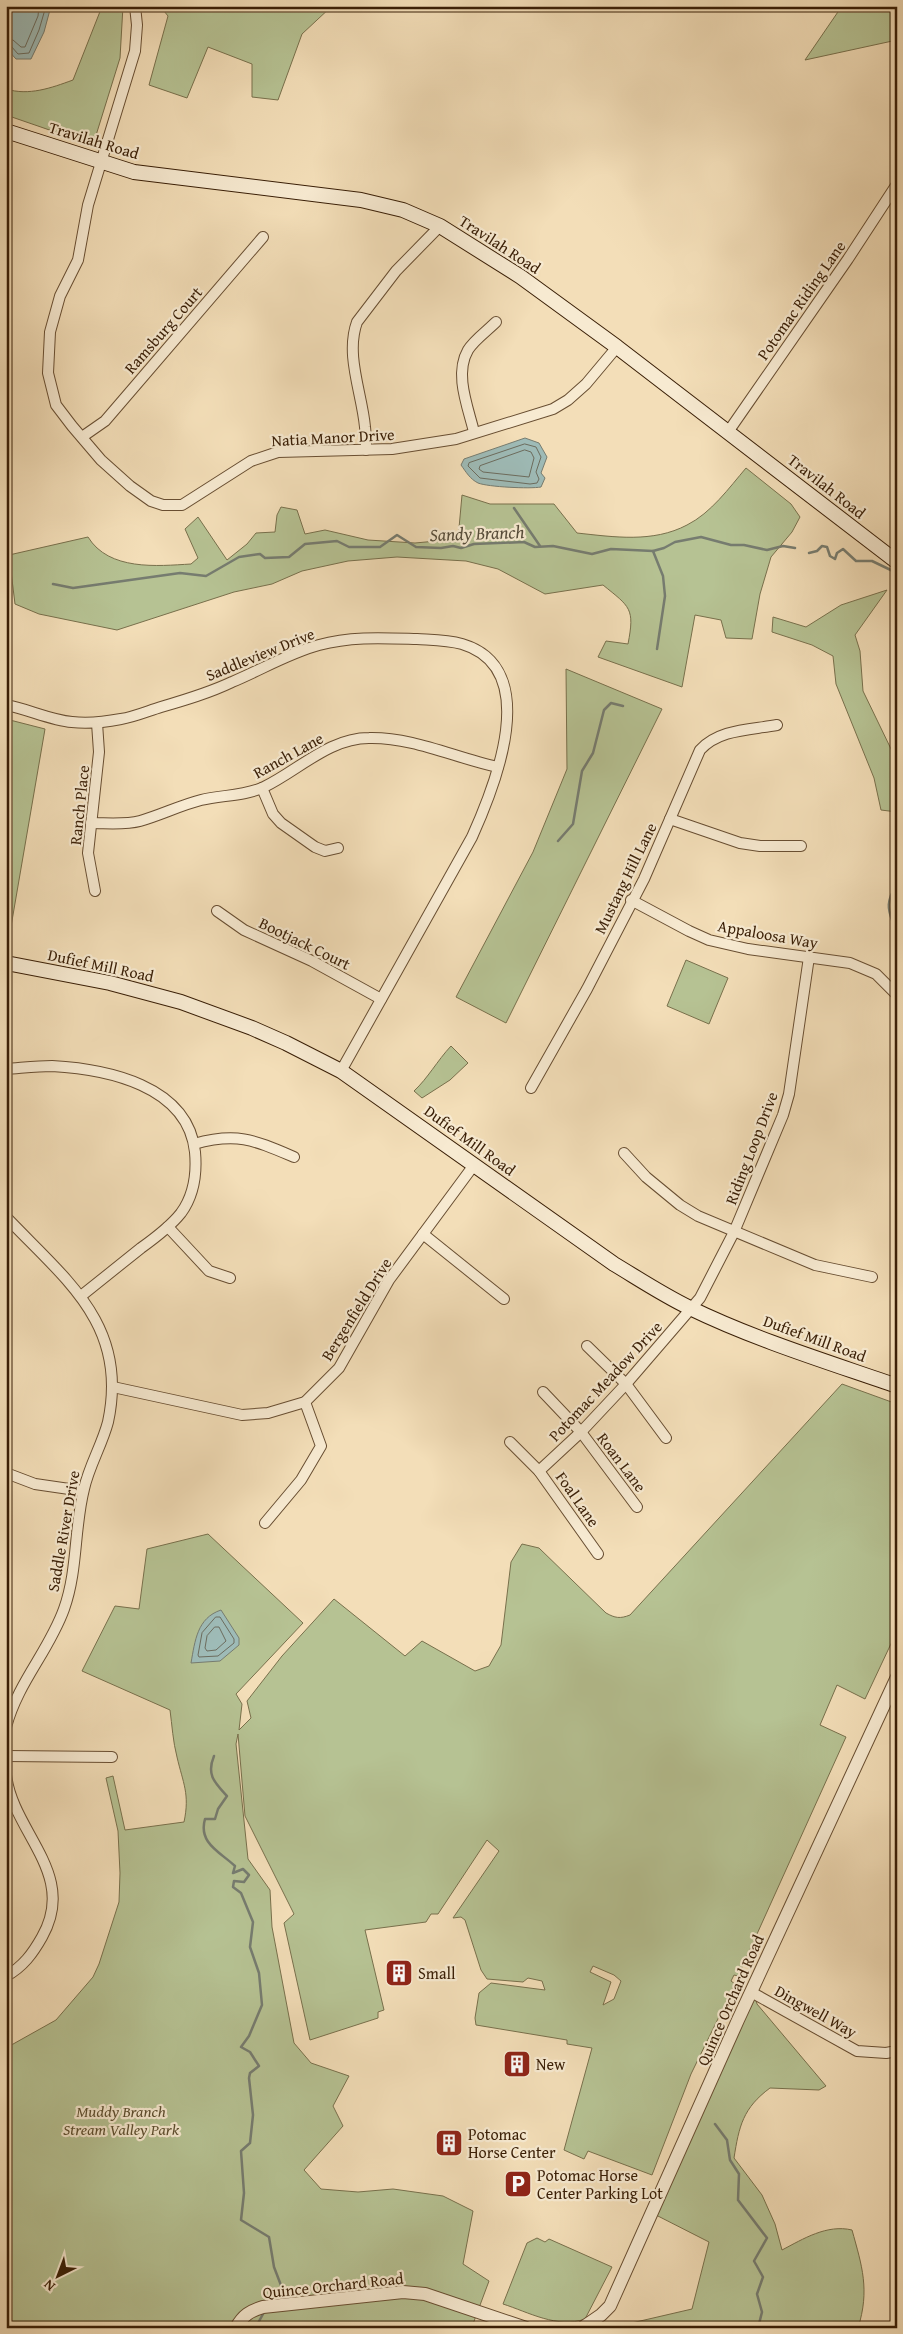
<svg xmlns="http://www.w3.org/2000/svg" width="903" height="2334" font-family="'Gentium Book Plus',serif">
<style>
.green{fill:#b6c293;stroke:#78704c;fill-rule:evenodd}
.water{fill:#9ebbb7;stroke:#767c70}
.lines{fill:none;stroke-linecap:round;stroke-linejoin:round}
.shore{stroke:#6c6c5e;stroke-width:1}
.stream{stroke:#767c70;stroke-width:2.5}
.minor-casing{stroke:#684e32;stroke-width:12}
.tertiary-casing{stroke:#684e32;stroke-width:14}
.secondary-casing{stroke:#391e06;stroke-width:16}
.minor{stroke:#f7ead1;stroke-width:10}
.tertiary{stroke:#f7ead1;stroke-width:12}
.secondary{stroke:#f7ead1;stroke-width:14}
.labels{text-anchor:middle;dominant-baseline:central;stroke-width:4.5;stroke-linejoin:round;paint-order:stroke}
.street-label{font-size:16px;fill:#391e06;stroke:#f7ead1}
.poi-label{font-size:16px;fill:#391e06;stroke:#f7ead1;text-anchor:start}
.park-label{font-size:16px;font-style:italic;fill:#5e4f30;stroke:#f7ead1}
.water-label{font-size:18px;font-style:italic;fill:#574d3b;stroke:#f7ead1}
</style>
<rect width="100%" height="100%" fill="#f3deb8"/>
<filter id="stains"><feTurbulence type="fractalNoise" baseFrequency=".004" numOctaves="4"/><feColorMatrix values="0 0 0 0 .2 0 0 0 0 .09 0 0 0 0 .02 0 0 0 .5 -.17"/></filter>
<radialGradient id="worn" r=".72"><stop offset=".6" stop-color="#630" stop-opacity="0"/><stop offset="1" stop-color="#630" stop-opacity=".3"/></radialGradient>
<g class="green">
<path d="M100,6H123L120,58L93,145L6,115V89C29,96 51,88 73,80L101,9Z"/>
<polygon points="160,6 332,6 302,34 278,100 252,97 252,64 208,47 187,98 149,85 168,16"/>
<polygon points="842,6 897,6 897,40 805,60"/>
<path d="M746,468L791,504L800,517L792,532L771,557L760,594L752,639L726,638L721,620L695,615L682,687L598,657L606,641L628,644C635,608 630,607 603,585L545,594L498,569L466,561L397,557L348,561L302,571L272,584L234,592L117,630L39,614L15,604L9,555L88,537C109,571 157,566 191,564L198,558L185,529L198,517L227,560L247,544L256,533L275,532L277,515L281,507L297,510L305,534L325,530L368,540L415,543L458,539L462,495L490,504H554L577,533C614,537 653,543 687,525C711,513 729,488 746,468Z"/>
<polygon points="887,590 855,635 860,651 863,691 892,751 897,767 897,812 881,810 874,778 836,684 833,656 812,645 772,632 773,617 806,627 841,605"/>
<polygon points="566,669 662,709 506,1023 456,997 533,852 567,769"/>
<polygon points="6,719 45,729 8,944 6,944"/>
<polygon points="686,960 728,978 709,1024 667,1006"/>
<path d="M451,1046L468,1063L450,1080L422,1098L414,1091C428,1078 437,1061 451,1046Z"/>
<path d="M842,1384L897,1404V1631L865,1699L837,1685L820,1725L846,1737L738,1976L734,1975L731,1981L735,1984L691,2074L652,2175L588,2151L584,2159L564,2150L592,2048L567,2044V2040L476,2025L475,2018L479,1993L491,1983L545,1990L542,1981L528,1978L523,1982L487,1979L481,1970L465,1920L461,1917L453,1918L499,1851L487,1840L438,1914H431L426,1922L365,1930L384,2010L378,2012V2018L310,2040L284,1923L294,1914L245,1816L238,1734L236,1744L248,1859L270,1890L272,1927L294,2043L311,2063L349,2076L333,2106L343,2126L304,2170L321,2189L358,2192L393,2189L443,2196L473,2211L463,2264L489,2281L473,2324L489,2328H6V2048L56,2020L93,1977L99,1964L119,1902L120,1873L118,1831L106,1778L113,1776L125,1830L184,1822C190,1794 183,1783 177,1757C173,1742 172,1725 170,1710L82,1671L115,1606L139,1609L147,1549L208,1534L303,1623L236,1694L242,1704L239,1730L251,1718L247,1701L282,1656L334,1599L405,1656L422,1641L475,1671L489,1666L501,1645L511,1562L522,1544L539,1548L606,1613C615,1618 620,1619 630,1615ZM593,1966L614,1975L621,1981L614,1999L603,2005L611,1982L590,1972Z"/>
<path d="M753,1988L757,2004L826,2086L819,2090L770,2088C743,2108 739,2126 734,2158L762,2195L775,2224L782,2250C803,2239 827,2224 852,2230C862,2266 870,2290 858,2328H610L692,2309L709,2242L652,2213Z"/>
<path d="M537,2238L545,2242L549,2239L612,2267L585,2319C558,2329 528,2312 503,2304L527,2243Z"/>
</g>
<g class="water">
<polygon points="6,6 51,6 44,32 31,59 16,59 7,49"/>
<path d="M525,438L539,443L547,457L541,473L545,478L541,487C530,489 488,487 478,483C470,479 466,472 461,465L464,459Z"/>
<path d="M221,1610L239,1638V1645L220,1661L191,1663C195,1641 197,1618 221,1610Z"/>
</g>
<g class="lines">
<g class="shore">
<polyline points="6,39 13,40 21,47 25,47 38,16 39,6"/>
<polyline points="6,45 11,46 18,54 29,53 39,30 46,6"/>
<polygon points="525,444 536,447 541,457 536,472 539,479 537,483 530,484 480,478 468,466 469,463"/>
<polygon points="525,450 531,452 534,458 529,477 483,472 479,469 480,466"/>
<polygon points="216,1617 220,1617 234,1639 234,1643 218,1656 199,1657 198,1655 202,1633"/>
<polygon points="215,1627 219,1627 226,1641 216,1650 207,1651 205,1648 207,1636"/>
</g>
<g class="stream">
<polyline points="514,508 540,546"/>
<polyline points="653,551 663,576 665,596 657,649"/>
<polyline points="809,553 817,551 822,546 827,547 830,556 835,559 837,553 843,549 856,561 872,561 897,573"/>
<polyline points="53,584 73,588 180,573 206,576 239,557 260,554 265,558 289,557 305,544 337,541 349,547 380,547 397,535 416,547 441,548 453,546 461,548 474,544 524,542 535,547 553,546 592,554 611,549 653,551 664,548 675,542 701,537 731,545 744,545 767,550 783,546 795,548"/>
<polyline points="558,841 573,824 582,771 593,753 604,710 611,703 623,706"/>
<path d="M897,883C882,909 891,911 897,937"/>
<path d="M214,1756C206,1775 215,1783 227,1796L218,1809L215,1819H205C198,1843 220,1852 235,1866L233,1873L243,1869L249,1875L244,1882L234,1881L233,1887L241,1893L253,1922L250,1947L259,1973L262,2005L249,2036L241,2047L250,2052L259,2066L250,2073L249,2078L253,2115L250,2143L241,2151L244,2193L241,2220L269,2237L274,2267L282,2288"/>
<polyline points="715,2124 727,2140 730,2160 739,2174 738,2200 767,2238 754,2261 763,2277 757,2294 762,2312 758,2328"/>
<polyline points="254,2328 257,2325 263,2314"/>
</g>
<g class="minor-casing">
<g id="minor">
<polyline points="135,6 137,25 135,51 88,205 78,260 60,296 50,332 48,373 56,405 72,426 101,460 130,486 151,501 163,505 182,505 251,461 278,452 392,449 456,439 553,409 568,400 586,384 617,347"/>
<path d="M474,432C468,407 454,374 468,350C474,340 487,331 496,322"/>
<polyline points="728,432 848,259 897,184"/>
<polyline points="82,437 105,421 263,237"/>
<path d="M366,450C366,443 366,435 365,427C362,393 345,355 357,322L396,271L440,226"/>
<path d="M6,705C28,709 50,720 72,722C88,724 105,722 121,719C134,717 148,711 161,707C185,700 209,693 232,682C261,670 289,653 319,645C351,636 384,638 417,639C431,640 447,640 462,644C543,668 495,786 472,837L341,1071"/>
<polyline points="262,788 273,814 281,823 315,847 325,851 338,848"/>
<polyline points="670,819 740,843 760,846 801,846"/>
<path d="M91,823C107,823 125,825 140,821C161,815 181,805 201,800C222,795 245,796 264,787C299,770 329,738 369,738C414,737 455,758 498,767"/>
<polyline points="95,891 88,853 99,752 97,723"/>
<polyline points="631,900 689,931 709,940 748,949 850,963 876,974 897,995"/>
<polyline points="217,911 244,930 312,961 381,999"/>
<path d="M6,1069C21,1068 37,1066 52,1066C106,1069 188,1085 195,1152C197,1174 194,1195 181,1213C170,1227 155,1238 141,1248C121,1264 101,1280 81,1296"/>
<path d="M531,1088L587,989L644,879L700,750C719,729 750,730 777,725"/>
<path d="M194,1144C237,1132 254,1140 294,1157"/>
<polyline points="624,1153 646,1177 680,1205 698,1216 815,1265 872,1277"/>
<path d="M6,1217C66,1280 129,1325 108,1422C102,1445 89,1466 84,1489C74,1528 78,1570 64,1609C49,1651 18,1682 6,1727"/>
<polyline points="168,1227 209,1271 230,1278"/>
<polyline points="423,1234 504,1299"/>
<polyline points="587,1346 626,1384 666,1438"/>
<polyline points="113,1387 242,1415 268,1413 305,1402 339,1368 389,1280 474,1165"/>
<polyline points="543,1392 581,1432 637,1507"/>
<polyline points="510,1442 539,1471 598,1554"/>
<polyline points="539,1471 581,1432 626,1384 700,1298 734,1232 783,1115 789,1094 809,957"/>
<polyline points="6,1473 35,1484 83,1491"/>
<polyline points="265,1523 301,1480 321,1446 305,1402"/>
<polyline points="6,1756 112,1757"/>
<path d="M6,1775C13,1833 78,1874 42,1937C33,1953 23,1967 6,1976"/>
<polyline points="751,1992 857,2051 886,2053 897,2051"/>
</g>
</g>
<g class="tertiary-casing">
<g id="tertiary">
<path d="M236,2328C243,2315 250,2311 263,2307L403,2292L425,2294L526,2328"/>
<polyline points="582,2328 601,2315 610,2306 738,2020 897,1677"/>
</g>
</g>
<g class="secondary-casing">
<g id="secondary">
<polyline points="6,131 134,172 361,200 403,210 440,226 521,277 617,347 897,562"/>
<path d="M6,963L110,983L181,1002L252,1028L286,1043L341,1071L614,1264C639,1279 663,1295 690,1308C756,1340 828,1362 897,1386"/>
</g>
</g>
<use href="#minor" class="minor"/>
<use href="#tertiary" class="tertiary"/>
<use href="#secondary" class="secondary"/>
</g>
<defs>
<g id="building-square" transform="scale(1.4375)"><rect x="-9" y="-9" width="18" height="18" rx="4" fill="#8f2418" stroke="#f7ead1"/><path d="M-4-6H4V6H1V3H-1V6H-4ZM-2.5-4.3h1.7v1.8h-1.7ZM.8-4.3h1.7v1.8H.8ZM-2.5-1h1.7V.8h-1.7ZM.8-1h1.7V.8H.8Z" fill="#fff"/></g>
<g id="parking-square" transform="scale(1.4375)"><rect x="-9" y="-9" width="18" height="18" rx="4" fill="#8f2418" stroke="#f7ead1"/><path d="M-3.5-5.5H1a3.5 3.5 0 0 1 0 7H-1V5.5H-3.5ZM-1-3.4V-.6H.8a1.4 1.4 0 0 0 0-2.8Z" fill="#fff"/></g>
</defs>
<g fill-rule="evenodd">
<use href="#building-square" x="399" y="1973"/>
<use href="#building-square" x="517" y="2064"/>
<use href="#building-square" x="449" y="2143"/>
<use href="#parking-square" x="518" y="2184"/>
</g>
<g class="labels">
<g class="street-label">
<text transform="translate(94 140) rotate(17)">Travilah Road</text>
<text transform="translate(500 244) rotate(33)">Travilah Road</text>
<text transform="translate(801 300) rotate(-55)">Potomac Riding Lane</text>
<text transform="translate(163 330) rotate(-49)">Ramsburg Court</text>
<text transform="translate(333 437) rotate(-3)">Natia Manor Drive</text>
<text transform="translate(827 486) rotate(38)">Travilah Road</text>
<text transform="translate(260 654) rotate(-22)">Saddleview Drive</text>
<text transform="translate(288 755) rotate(-29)">Ranch Lane</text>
<text transform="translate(79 805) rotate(-84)">Ranch Place</text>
<text transform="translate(625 878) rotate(-64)">Mustang Hill Lane</text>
<text transform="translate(768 934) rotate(10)">Appaloosa Way</text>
<text transform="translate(305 943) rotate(26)">Bootjack Court</text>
<text transform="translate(101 965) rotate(12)">Dufief Mill Road</text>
<text transform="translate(470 1140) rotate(36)">Dufief Mill Road</text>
<text transform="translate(751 1148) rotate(-69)">Riding Loop Drive</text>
<text transform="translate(356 1309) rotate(-58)">Bergenfield Drive</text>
<text transform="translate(815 1338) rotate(20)">Dufief Mill Road</text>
<text transform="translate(605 1381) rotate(-47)">Potomac Meadow Drive</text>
<text transform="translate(622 1462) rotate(53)">Roan Lane</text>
<text transform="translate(578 1499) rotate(55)">Foal Lane</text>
<text transform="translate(63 1531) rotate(-80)">Saddle River Drive</text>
<text transform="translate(730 2000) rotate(-66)">Quince Orchard Road</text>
<text transform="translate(816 2011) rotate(29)">Dingwell Way</text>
<text transform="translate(333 2285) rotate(-6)">Quince Orchard Road</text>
</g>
<g class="poi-label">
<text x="418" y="1973">Small</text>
<text x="536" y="2064">New</text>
<text x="468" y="2134">Potomac<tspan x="468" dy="18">Horse Center</tspan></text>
<text x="537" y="2175">Potomac Horse<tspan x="537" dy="18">Center Parking Lot</tspan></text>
</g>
<g class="park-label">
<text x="121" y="2111">Muddy Branch<tspan x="121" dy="18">Stream Valley Park</tspan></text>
</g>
<g class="water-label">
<text transform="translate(477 533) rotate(-2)">Sandy Branch</text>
</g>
</g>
<rect width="903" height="2334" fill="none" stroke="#f3deb8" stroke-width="25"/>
<rect x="8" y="8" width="888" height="2319" fill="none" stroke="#391e06" stroke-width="2.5"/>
<rect x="12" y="12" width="878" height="2309" fill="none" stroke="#391e06"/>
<g transform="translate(58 2276) rotate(222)" stroke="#f7ead1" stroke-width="4" paint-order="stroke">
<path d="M0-4L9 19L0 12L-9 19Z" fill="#391e06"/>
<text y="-8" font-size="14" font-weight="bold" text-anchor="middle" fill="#391e06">N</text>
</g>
<rect width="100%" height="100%" filter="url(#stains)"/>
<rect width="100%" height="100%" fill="url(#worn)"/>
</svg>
